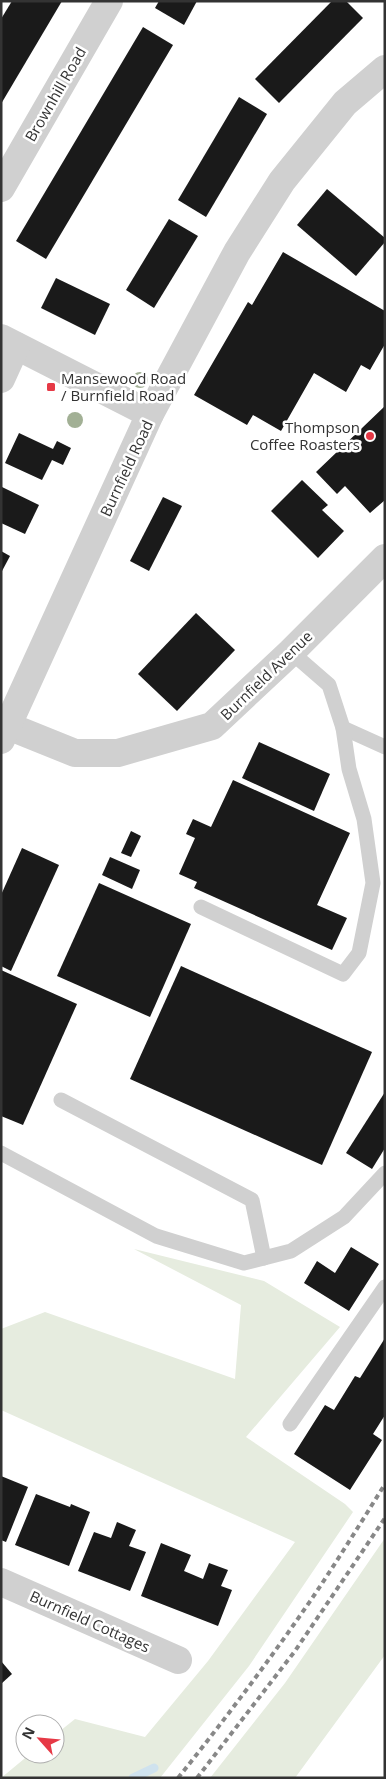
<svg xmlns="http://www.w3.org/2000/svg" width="386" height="1779" font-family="'Open Sans',sans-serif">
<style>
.green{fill:#e6ecdf}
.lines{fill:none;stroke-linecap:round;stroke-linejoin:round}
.stream{stroke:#cfe2ee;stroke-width:9}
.building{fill:#1a1a1a}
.service{stroke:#d0d0d0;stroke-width:15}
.minor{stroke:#d0d0d0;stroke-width:28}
.rail{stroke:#888;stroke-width:4;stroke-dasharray:5 4;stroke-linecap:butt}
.tree{fill:#a2b095}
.poi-dot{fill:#e63946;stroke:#fff;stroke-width:2}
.labels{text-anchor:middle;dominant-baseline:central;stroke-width:5;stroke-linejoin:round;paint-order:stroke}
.street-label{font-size:15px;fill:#333;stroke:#fff}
.poi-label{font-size:15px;fill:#333;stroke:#fff;text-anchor:start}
</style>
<rect width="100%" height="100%" fill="#fff"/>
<g class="green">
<polygon points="134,1249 264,1281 340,1327 246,1437 345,1504 353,1512 249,1666 160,1778 1,1778 30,1754 55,1754 55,1735 75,1719 145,1737 208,1661 295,1542 1,1410 1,1329 45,1312 235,1379 241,1305"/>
<polygon points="385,1538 385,1655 295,1778 210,1778 285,1683"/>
</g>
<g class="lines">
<polyline class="stream" points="133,1778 154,1768"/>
</g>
<g class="building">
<polygon points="12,1 62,1 1,104 1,19"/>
<polygon points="159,1 197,1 184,25 155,8"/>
<polygon points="332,1 346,1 363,18 279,103 255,79"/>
<polygon points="143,27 173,45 46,259 16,241"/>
<polygon points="239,97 267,114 206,217 178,200"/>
<polygon points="327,189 385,238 385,242 356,276 297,225"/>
<polygon points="169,219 198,236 154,308 126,290"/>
<polygon points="283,252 385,311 385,344 370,370 361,365 346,392 314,373 281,431 253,415 247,425 194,395 248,302 252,305"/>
<polygon points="56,278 110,304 95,335 41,308"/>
<polygon points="385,406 385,500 370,513 345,486 337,494 316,472"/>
<polygon points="19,433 53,449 57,441 71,448 63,465 52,460 42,480 5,463"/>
<polygon points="302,480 328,505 322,510 344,531 318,558 271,511"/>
<polygon points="2,487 39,505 25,534 1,523"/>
<polygon points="163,497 182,506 149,571 130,561"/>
<polygon points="1,551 10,556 1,573"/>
<polygon points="196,613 235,650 177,711 138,674"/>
<polygon points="259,742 330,774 314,811 242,778"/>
<polygon points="233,780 350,833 317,905 347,918 332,950 194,888 197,882 179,874 195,838 186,834 193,819 211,827"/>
<polygon points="131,831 141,836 131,857 121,853"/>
<polygon points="22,848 59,865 11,971 1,966 1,895"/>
<polygon points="110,857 140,870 132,889 102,875"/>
<polygon points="99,883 191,924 150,1017 57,976"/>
<polygon points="181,966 372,1052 322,1165 130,1079"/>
<polygon points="1,970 77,1004 23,1125 1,1116"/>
<polygon points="385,1092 385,1148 372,1169 346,1153"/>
<polygon points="351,1247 379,1264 349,1311 304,1283 317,1261 335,1273"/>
<polygon points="385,1338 385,1415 373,1434 382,1440 350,1490 294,1454 325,1405 334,1410 355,1376 360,1378"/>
<polygon points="1,1476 28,1487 6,1542 1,1540"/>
<polygon points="36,1494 70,1507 71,1504 90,1512 69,1566 15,1545"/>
<polygon points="117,1522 136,1530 129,1546 146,1552 130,1591 78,1571 94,1532 111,1538"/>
<polygon points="161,1543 191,1555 184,1571 203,1579 209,1563 228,1570 221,1586 232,1590 218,1626 141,1596"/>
<polygon points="1,1661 12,1674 1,1684"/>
</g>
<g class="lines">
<g class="service">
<polyline points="343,728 385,747"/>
<polyline points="201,907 343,974 359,953 373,883 364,819 349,769 343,728 329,685 291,652"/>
<polyline points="61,1100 252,1200 264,1258"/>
<polyline points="1,1153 156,1236 244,1263 291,1251 344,1217 385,1173"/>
<polyline points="290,1424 385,1287"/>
</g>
<g class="minor">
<polyline points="1,188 109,1"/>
<polyline points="1,338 150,414"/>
<polyline points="1,379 16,346"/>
<polyline points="8,726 75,753 118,753 212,726 291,652 385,558"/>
<polyline points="1,740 150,414 237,252 282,181 345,103 385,69"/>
<polyline points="1,1582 178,1660"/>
</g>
<g class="rail">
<path d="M178,1778C226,1718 272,1657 315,1594C339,1558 362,1521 385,1484"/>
<polyline points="197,1778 295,1651 385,1518"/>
</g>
</g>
<g class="tree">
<circle cx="140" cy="380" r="8"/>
<circle cx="75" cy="420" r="8"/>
</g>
<g class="poi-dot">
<rect x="46" y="382" width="10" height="10" rx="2.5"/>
<circle cx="370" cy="436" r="5"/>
</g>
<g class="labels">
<g class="street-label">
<text transform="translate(55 94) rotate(-60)">Brownhill Road</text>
<text transform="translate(126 468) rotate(-65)">Burnfield Road</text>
<text transform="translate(266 675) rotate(-44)">Burnfield Avenue</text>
<text transform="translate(90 1621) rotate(24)">Burnfield Cottages</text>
</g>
<g class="poi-label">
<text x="61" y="378">Mansewood Road<tspan x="61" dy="17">/ Burnfield Road</tspan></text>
<text x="360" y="427" text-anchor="end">Thompson<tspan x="360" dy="17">Coffee Roasters</tspan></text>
</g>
</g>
<rect width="386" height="1779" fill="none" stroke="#333333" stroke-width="5"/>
<g transform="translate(40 1739) rotate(297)"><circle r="24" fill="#ffffff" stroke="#adadad"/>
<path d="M0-4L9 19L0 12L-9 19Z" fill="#e63946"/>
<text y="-8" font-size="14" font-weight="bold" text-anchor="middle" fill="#333333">N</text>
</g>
</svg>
